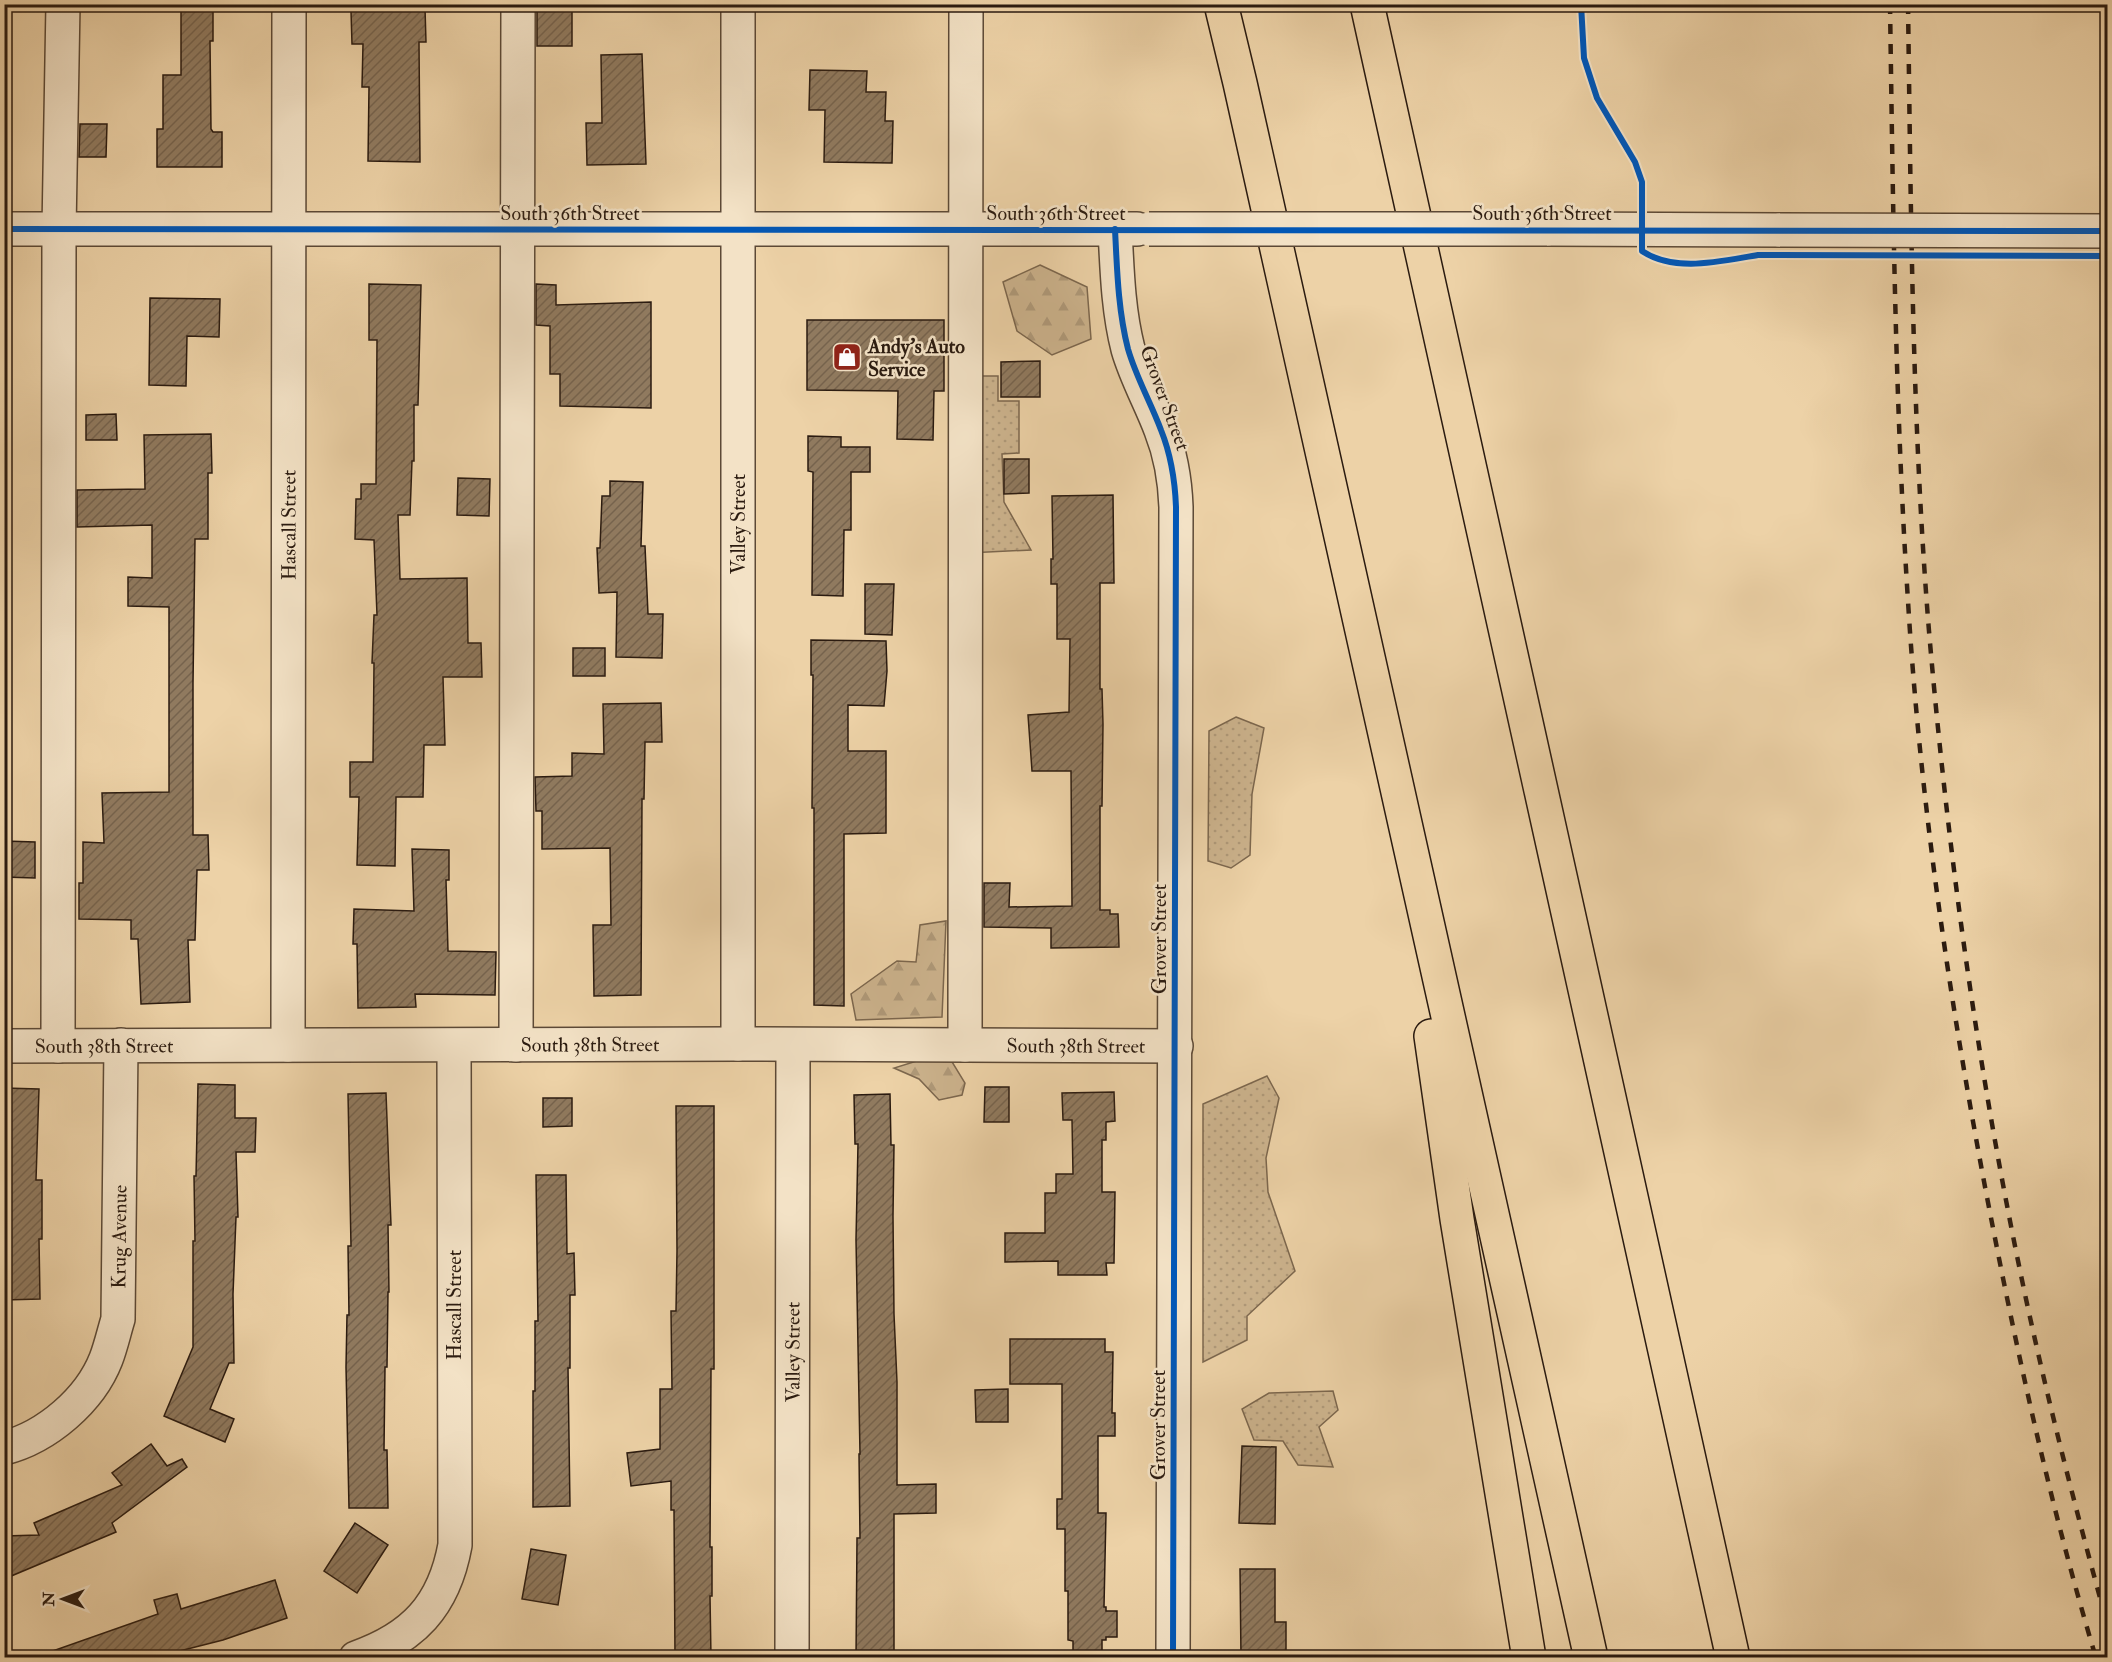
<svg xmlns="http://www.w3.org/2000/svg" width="2112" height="1662" font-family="'IM FELL Double Pica',serif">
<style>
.grass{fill:url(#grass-dots);stroke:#7c674e;stroke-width:1.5}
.forest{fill:url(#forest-firs);stroke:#7c674e;stroke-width:1.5}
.building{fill:url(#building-hatch);stroke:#2b1b10;stroke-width:1.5}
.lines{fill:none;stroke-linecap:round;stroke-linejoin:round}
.minor-casing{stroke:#5c4936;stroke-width:36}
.highway-casing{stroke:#2b1b10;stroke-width:36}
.minor{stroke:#f3e2c6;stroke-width:33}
.highway{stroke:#edd2a7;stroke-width:33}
.rail{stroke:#2b1b10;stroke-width:4.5;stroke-dasharray:10 10;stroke-linecap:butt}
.minor-bridge-casing{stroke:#5c4936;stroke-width:36;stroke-linecap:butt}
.minor-bridge{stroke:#f3e2c6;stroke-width:33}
.cycleway-casing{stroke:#f3e2c6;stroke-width:10}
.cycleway{stroke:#0057b8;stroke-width:6}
.labels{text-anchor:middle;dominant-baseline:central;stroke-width:5;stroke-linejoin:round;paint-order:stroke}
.street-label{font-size:20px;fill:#2b1b10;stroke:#f3e2c6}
.poi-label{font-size:20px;font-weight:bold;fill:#2b1b10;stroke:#f3e2c6;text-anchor:start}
</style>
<defs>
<pattern id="grass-dots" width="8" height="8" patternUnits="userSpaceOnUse" patternTransform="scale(1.5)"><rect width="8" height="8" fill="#ccb38d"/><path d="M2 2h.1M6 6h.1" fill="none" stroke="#af9979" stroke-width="1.8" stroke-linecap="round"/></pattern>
<pattern id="forest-firs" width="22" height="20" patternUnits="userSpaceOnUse" patternTransform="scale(1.5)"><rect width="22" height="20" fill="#ccb38d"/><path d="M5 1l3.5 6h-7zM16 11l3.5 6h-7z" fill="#af9979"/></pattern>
<pattern id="building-hatch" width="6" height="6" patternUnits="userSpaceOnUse" patternTransform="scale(1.5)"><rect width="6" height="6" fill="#907a5f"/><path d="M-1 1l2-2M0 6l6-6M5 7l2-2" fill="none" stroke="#76634d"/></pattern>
</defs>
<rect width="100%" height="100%" fill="#edd2a7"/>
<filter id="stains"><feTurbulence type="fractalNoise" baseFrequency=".00333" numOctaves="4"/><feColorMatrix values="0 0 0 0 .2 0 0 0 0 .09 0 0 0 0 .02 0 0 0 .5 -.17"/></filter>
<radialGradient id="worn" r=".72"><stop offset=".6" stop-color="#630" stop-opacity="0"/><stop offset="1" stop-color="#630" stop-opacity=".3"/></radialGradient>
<g class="grass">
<polygon points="969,376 998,376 998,401 1019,401 1019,453 1002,454 1004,502 1031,550 968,553"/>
<polygon points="1236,717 1264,728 1252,794 1250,855 1231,868 1208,861 1209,731"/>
<polygon points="1267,1076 1279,1098 1266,1158 1268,1192 1295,1271 1247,1316 1247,1340 1203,1362 1203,1104"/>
<polygon points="1333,1391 1338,1410 1319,1427 1333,1467 1298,1465 1283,1441 1254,1440 1242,1409 1269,1393"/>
</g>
<g class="forest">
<polygon points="1040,265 1087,287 1091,339 1052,355 1017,331 1003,282"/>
<polygon points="946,921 942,1017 856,1020 851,994 897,961 916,962 920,925"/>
<polygon points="946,1052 965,1083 962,1095 939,1100 919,1079 894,1068"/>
</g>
<g class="building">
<polygon points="181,4 213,4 213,41 210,41 211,129 213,132 222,132 222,167 157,167 157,129 163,129 163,75 181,75"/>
<rect x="537" y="4" width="35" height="42"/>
<polygon points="425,8 426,42 419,42 420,162 368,161 369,87 362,87 363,44 352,44 351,11"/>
<polygon points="642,54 646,164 587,165 586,123 602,123 601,55"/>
<polygon points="810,70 867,71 866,92 886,92 885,121 893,121 892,163 824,162 825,110 809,110"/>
<polygon points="80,124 107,124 106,157 79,157"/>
<polygon points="369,284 421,285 418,405 414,405 414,461 412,461 410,515 398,515 400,579 467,578 468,643 481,643 482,677 443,677 445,745 424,745 423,797 396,797 395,866 357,865 359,797 350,797 350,762 373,762 374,663 372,663 374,615 377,615 374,540 355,539 356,499 361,499 361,484 376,484 377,340 369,340"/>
<polygon points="536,284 556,285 556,305 651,302 651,408 560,406 560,374 550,374 550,326 536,325"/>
<polygon points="150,298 220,299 219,337 187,336 186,386 149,385"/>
<polygon points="807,320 944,320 944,391 934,391 933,440 897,439 898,391 807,390"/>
<polygon points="1040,361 1040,397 1001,397 1001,362"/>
<polygon points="116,414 117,440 86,440 86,415"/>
<polygon points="211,434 212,473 208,473 208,539 195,539 193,683 193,835 208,835 209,870 197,870 195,940 188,940 190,1002 141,1004 138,939 131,939 131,920 79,919 79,883 83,883 83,842 104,843 102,793 169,792 169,607 128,606 128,577 152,578 152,525 77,527 77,490 145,489 144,435"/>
<polygon points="808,436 841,437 841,447 870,447 870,472 851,472 851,530 844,530 843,596 812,595 813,472 808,471"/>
<polygon points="1004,459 1029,459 1029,493 1004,494"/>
<polygon points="458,478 490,479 489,516 457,515"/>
<polygon points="610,481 643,482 641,546 645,546 648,614 663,614 662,658 616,657 617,592 599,593 597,548 600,548 602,496 610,496"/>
<polygon points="1113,495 1114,583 1100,583 1100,689 1102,689 1103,724 1102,806 1100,806 1100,910 1110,910 1110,914 1118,914 1119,947 1051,948 1051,928 984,927 984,883 1010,883 1009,907 1072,906 1071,771 1032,771 1028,715 1069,712 1070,639 1057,639 1057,584 1051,584 1051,559 1053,559 1052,496"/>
<polygon points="865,584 894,584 892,635 865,634"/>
<polygon points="811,640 886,641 887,671 884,706 848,705 848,751 886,751 886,833 844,834 844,1006 814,1005 814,808 812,808 813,675 811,675"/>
<rect x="573" y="648" width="32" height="28"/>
<polygon points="661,703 662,742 645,742 644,799 642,799 641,995 594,996 593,925 611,925 610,848 542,849 542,811 536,811 535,777 572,776 572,753 604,754 603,704"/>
<polygon points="4,841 35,842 35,878 4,877"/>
<polygon points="412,849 449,850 449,880 446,880 448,951 496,952 495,995 415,994 416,1007 358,1008 357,944 353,944 354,909 414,911"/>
<polygon points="198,1084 235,1085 235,1118 256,1118 255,1152 236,1152 238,1217 236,1217 233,1294 234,1363 229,1363 210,1409 234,1419 225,1442 164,1416 193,1347 193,1241 195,1241 194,1176 196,1176"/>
<polygon points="985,1087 1009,1087 1009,1122 984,1122"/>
<polygon points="4,1088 39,1089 36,1180 42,1180 42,1239 39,1239 40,1299 4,1300"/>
<polygon points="1114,1092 1115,1121 1106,1122 1106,1140 1102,1140 1102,1192 1115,1192 1114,1263 1106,1263 1107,1275 1058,1275 1058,1261 1005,1262 1005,1233 1045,1233 1045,1193 1056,1193 1056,1174 1073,1174 1072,1120 1063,1120 1062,1093"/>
<polygon points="386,1093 391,1225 388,1225 389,1292 388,1292 387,1367 385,1367 384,1450 387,1450 388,1508 349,1508 346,1367 347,1315 349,1315 348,1246 351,1246 348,1094"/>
<polygon points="890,1094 891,1145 894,1145 893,1216 894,1314 897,1382 897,1485 936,1484 936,1513 894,1514 894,1658 856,1658 857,1538 860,1538 859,1454 860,1454 856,1240 858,1144 855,1144 854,1095"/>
<polygon points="543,1098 572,1098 572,1126 543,1127"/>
<polygon points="676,1106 714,1106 714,1369 711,1369 710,1547 712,1547 712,1596 710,1596 711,1658 675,1658 674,1510 671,1510 671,1481 631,1486 627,1453 660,1449 660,1389 672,1389 671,1311 676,1311 677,1251"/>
<polygon points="536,1175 566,1175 567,1254 574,1253 575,1295 570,1295 570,1368 568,1368 570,1506 533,1507 533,1391 535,1391 535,1321 538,1321"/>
<polygon points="1010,1339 1105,1339 1105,1352 1113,1352 1112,1413 1115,1413 1115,1436 1098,1436 1098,1513 1106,1513 1104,1607 1106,1607 1106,1611 1117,1611 1117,1637 1106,1637 1106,1640 1102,1640 1102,1654 1073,1654 1073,1641 1068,1640 1068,1591 1065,1591 1065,1529 1057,1529 1057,1499 1062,1499 1062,1384 1010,1384"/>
<polygon points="1008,1389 1008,1422 976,1422 975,1390"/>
<polygon points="151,1444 167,1466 182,1459 187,1467 112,1523 116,1532 4,1579 4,1536 39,1535 34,1523 122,1485 112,1473"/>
<polygon points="1242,1446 1276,1447 1275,1524 1239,1523"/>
<polygon points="355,1523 388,1545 357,1593 324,1571"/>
<polygon points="531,1549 566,1555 558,1605 522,1599"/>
<polygon points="1240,1569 1275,1569 1275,1622 1286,1622 1286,1653 1275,1653 1275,1658 1241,1658"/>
<polygon points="275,1580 287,1618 223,1640 152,1658 44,1658 44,1654 158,1614 154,1600 177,1594 181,1609"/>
</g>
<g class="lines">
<g class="minor-casing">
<g id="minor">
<polyline points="4,229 1137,229"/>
<path d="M1115,229C1117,269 1118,310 1128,349C1136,377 1151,403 1161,430C1171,455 1175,480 1176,507L1173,1658"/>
<polyline points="1547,229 1780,230"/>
<polyline points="738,1044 738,4"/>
<path id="s1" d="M288,1045L289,4"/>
<polyline points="516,1045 518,4"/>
<polyline points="965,1045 966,4"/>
<path id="s2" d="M4,1046L738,1044L1176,1046"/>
<polyline points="58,1046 59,229 63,4"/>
<path id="s3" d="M4,1448C47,1437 90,1400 106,1359C111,1346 114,1332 118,1319L121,1045"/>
<path d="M356,1658C413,1638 444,1606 455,1545L454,1046"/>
<path id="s4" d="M792,1658L793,1045"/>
</g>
</g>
<g class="highway-casing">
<g id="highway">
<polyline points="1221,4 1240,83 1591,1658"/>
<polyline points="1367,4 1733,1658"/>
<polyline points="1431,1036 1457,1219 1529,1658"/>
</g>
</g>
<use href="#minor" class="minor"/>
<use href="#highway" class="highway"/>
<g class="rail">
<path d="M1890,4C1893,203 1895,402 1908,601C1920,799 1949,997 1986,1192C2016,1348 2050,1505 2096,1658"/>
<path d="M1908,4C1911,213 1912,423 1929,631C1948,855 1979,1079 2026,1299C2050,1410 2078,1518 2108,1627"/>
</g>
<g class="minor-bridge-casing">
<g id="minor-bridge">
<polyline points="1149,229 1547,229"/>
<polyline points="1780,230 2108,231"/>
</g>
</g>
<use href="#minor-bridge" class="minor-bridge"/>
<g class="cycleway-casing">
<g id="cycleway">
<path d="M1581,4L1584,58L1597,98L1635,162L1642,182V251C1675,273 1721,261 1758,255L2108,256"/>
<polyline points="4,229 2108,231"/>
<path d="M1115,229C1117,269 1118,310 1128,349C1136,377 1151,403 1161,430C1171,455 1175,480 1176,507L1173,1658"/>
</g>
</g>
<use href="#cycleway" class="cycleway"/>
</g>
<defs>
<g id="shop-square" transform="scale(1.5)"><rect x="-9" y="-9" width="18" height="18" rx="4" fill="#8f2418" stroke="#f3e2c6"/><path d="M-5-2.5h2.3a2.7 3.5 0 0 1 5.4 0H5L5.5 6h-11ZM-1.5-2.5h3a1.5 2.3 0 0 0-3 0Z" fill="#fff"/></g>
</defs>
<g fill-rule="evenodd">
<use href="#shop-square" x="847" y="357"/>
</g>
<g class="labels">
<g class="street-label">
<text x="570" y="213">South 36th Street</text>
<text x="1056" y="213">South 36th Street</text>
<text x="1542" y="213">South 36th Street</text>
<text transform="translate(1165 398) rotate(70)">Grover Street</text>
<text transform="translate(738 524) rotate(-90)">Valley Street</text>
<text stroke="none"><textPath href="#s1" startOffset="520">Hascall Street</textPath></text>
<text transform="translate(1159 939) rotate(-90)">Grover Street</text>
<text stroke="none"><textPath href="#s2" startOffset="586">South 38th Street</textPath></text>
<text stroke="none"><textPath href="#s2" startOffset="100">South 38th Street</textPath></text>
<text stroke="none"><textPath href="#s2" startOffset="1072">South 38th Street</textPath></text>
<text stroke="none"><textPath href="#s3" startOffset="264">Krug Avenue</textPath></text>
<text transform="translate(454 1305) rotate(-90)">Hascall Street</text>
<text stroke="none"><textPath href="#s4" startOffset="306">Valley Street</textPath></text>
<text transform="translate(1158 1425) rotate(-90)">Grover Street</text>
</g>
<g class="poi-label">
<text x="868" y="346">Andy's Auto<tspan x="868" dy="23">Service</tspan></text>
</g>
</g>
<rect width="2112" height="1662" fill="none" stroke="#edd2a7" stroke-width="24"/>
<rect x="6" y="6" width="2100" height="1650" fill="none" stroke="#2b1b10" stroke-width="3"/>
<rect x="12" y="12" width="2088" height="1638" fill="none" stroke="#2b1b10" stroke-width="1.5"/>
<g transform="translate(63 1599) rotate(270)" stroke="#f3e2c6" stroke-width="4.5" paint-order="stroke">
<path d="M0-4.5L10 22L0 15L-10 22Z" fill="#2b1b10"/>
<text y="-9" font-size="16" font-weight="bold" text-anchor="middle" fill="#2b1b10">N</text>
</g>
<rect width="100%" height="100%" filter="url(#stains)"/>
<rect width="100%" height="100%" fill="url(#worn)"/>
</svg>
